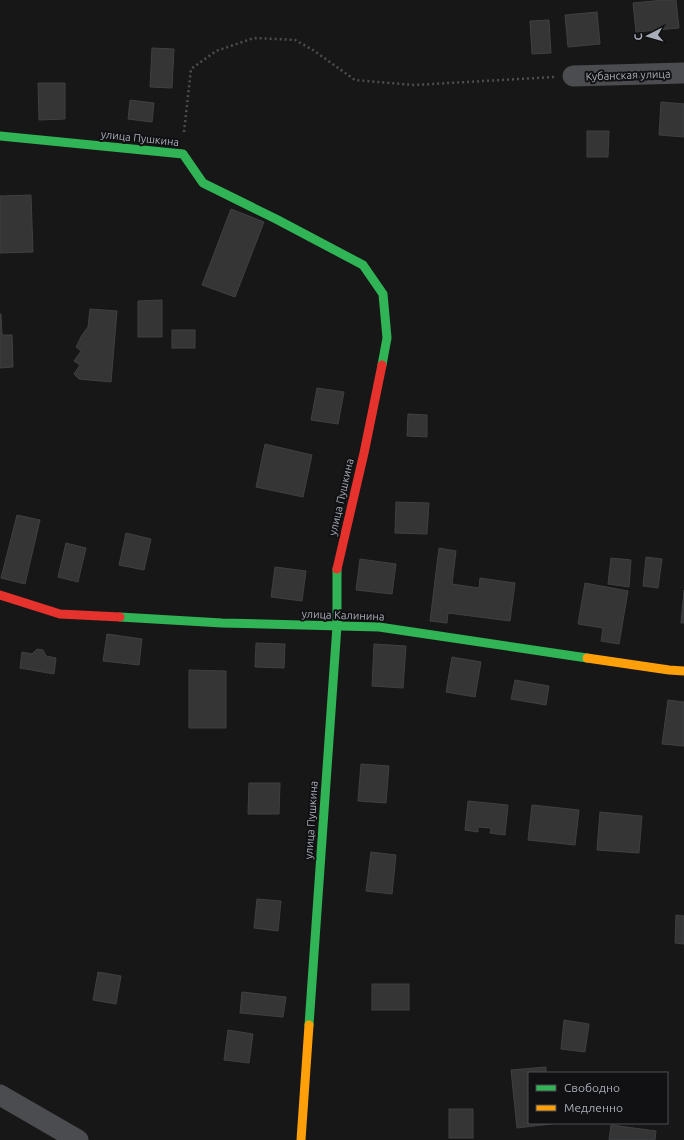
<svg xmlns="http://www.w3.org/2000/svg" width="684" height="1140" font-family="Ubuntu,sans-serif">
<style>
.building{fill:#353536;stroke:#3f4043}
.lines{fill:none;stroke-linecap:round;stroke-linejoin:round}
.path{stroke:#4d4e52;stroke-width:2.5;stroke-dasharray:2 3;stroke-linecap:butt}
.street{stroke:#4b4c50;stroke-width:21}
.fast{stroke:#30b455;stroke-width:9}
.slow{stroke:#ff9f0a;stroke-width:9}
.jam{stroke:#e5322d;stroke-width:9}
.labels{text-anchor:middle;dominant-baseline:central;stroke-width:4;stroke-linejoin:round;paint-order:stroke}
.street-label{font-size:11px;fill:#a8adb8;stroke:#111113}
</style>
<rect width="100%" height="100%" fill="#171717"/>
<g class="building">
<polygon points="664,0 676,0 679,28 636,32 633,3"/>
<polygon points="597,12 600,44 568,47 565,15"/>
<polygon points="549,20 551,53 532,54 530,21"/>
<polygon points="152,48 174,49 172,88 150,87"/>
<polygon points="38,83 65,83 65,119 39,120"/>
<polygon points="130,100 154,103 152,122 128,119"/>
<polygon points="661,102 684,104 684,137 659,135"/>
<polygon points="587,131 609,131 608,157 587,157"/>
<polygon points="31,195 33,252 0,253 0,196"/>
<polygon points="231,209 264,222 235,297 202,285"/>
<polygon points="162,300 162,337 138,337 138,301"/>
<polygon points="90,309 117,311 111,382 79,379 74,374 80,365 74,361 81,351 76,347 82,335 88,327"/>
<polygon points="0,314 1,314 2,335 12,335 13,367 0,368"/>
<rect x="172" y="330" width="23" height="18"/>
<polygon points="317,388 344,392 338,424 311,420"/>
<polygon points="408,414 427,415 427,437 407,436"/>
<polygon points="265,444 312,455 303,497 256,487"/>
<polygon points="396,502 429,503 427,534 395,533"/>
<polygon points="17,515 40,520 25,584 1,578"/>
<polygon points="126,533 151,539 144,570 119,565"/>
<polygon points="66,543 86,548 78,582 58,577"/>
<polygon points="439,548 456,551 452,584 479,588 480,578 515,583 510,621 448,613 447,623 430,621"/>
<polygon points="646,557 662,559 658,588 643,586"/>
<polygon points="611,558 631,560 629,587 608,584"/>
<polygon points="360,559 396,564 392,594 356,590"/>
<polygon points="275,567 306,571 302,601 271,597"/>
<polygon points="585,583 628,591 619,644 601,641 603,628 578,624"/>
<polygon points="684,590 684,623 681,623"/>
<polygon points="107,634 142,639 139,665 103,661"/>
<polygon points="256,643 285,644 284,668 255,667"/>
<polygon points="374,644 406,646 403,688 372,686"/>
<polygon points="37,649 43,650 46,656 56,658 54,674 20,668 22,652 32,654"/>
<polygon points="452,657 481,662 475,697 446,692"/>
<polygon points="189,670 226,671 226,728 189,728"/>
<polygon points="515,680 549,686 546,705 511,699"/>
<polygon points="668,700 684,702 684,746 662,744"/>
<polygon points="361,764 389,766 386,803 358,801"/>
<polygon points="249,783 280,783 279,814 248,814"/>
<polygon points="468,801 508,805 505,835 490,833 491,828 478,827 478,832 465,830"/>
<polygon points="532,805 579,810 575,845 528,840"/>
<polygon points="600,812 642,816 639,853 597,850"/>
<polygon points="371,852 396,855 392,894 366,891"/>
<polygon points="257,899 281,901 278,931 254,928"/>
<polygon points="676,915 684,916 684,944 675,943"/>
<polygon points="98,972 121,976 116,1004 93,1000"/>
<rect x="372" y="984" width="37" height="26"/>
<polygon points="242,992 286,997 283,1017 240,1013"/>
<polygon points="564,1020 589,1024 585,1052 561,1049"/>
<polygon points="228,1030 253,1034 249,1063 224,1060"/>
<polygon points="546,1067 546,1073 529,1073 529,1123 551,1123 551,1124 517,1128 511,1070"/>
<rect x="449" y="1109" width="24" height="29"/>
<polygon points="611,1125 656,1131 655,1140 609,1140"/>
</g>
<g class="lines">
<polyline class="path" points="184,132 191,69 216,51 254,38 295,40 313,50 355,80 414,85 554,77"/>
<g class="street">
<polyline points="573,76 684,73"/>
<polyline points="0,1095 78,1140"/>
</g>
<g class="fast">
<polyline points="0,136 183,154 203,183 276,219 363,265 383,294 387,338 382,365"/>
<polyline points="120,617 222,623 379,627 587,658"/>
<polyline points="309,1025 337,626 337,569"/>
</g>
<g class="slow">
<polyline points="587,658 669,670 684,671"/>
<polyline points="301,1140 309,1025"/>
</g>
<g class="jam">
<polyline points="337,569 364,453 382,365"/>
<polyline points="0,595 60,614 120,617"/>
</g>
</g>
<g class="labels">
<g class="street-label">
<text transform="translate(628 75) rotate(-2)">Кубанская улица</text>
<text transform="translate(140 138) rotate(6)">улица Пушкина</text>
<text transform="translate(341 497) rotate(-77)">улица Пушкина</text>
<text transform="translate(343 615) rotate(2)">улица Калинина</text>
<text transform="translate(311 820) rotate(-86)">улица Пушкина</text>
</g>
</g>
<rect x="528" y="1072" width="140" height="52" fill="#111113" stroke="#4d4f55"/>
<rect x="536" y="1085" width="20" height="6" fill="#30b455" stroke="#4d4f55"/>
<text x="564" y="1092" font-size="12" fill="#a8adb8">Свободно</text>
<rect x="536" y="1105" width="20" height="6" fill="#ff9f0a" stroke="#4d4f55"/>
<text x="564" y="1112" font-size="12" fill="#a8adb8">Медленно</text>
<g transform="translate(648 36) rotate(264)" stroke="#111113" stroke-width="3" paint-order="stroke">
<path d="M0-3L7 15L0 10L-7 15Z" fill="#a8adb8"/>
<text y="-6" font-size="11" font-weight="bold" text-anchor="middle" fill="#a8adb8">С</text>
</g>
</svg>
